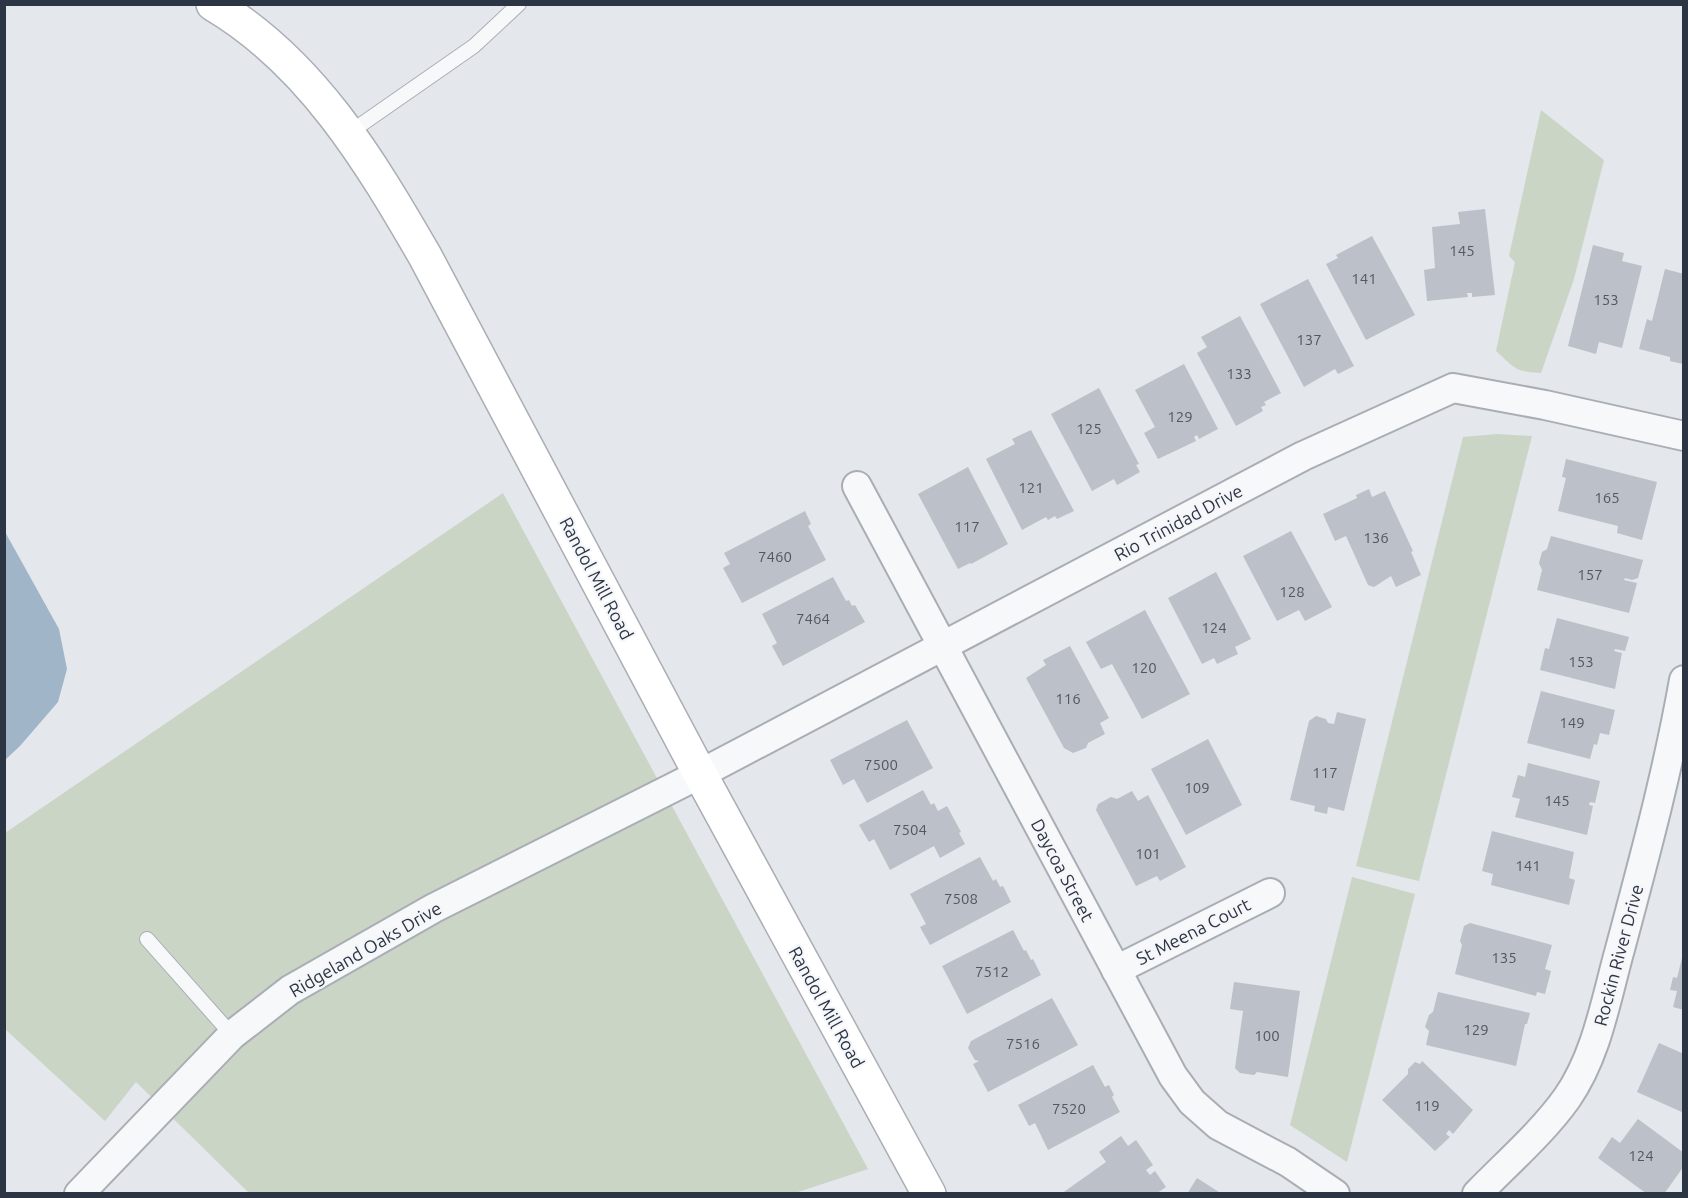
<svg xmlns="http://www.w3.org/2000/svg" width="1688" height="1198" font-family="Ubuntu,sans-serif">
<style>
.green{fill:#cad5c6}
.water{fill:#a1b5c9}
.building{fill:#bcc0c8}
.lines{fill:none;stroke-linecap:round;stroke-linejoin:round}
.service-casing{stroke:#a9aeb5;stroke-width:16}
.minor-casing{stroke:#a9aeb5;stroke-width:32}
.secondary-casing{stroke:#a9aeb5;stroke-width:36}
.service{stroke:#f7f8fa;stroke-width:14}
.minor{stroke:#f7f8fa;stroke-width:28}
.secondary{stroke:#fff;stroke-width:33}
.labels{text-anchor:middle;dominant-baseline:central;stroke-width:4.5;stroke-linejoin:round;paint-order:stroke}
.number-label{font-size:15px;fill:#505864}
.street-label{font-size:18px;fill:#2c3543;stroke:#f4f6f9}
</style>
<rect width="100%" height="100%" fill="#e4e7eb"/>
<g class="green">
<path d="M1541,110L1604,160L1574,279L1541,373C1514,371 1516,369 1496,351L1515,262L1509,256Z"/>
<polygon points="1497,434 1532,436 1419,881 1356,866 1463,437"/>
<polygon points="503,493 868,1169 792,1194 249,1193 136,1082 105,1121 5,1029 5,833"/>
<polygon points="1352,877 1415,894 1347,1162 1290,1125"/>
</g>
<polygon class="water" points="4,530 59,629 67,669 58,702 20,746 5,760"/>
<g class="building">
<polygon points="1485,209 1495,295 1472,297 1472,293 1467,293 1468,297 1427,301 1424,270 1435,268 1432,227 1460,224 1458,212"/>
<polygon points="1372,236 1415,315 1366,340 1326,264 1338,258 1336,255"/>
<polygon points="1593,245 1624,253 1622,261 1642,266 1622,348 1599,342 1596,354 1568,346"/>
<polygon points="1665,269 1684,274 1683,364 1670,361 1670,357 1639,349 1647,319 1652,321"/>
<polygon points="1308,279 1354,366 1338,374 1335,369 1304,387 1260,304"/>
<polygon points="1240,316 1281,393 1264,402 1266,405 1261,407 1263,411 1236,426 1197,353 1207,347 1201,337"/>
<polygon points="1184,364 1218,429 1199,439 1197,435 1194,437 1196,441 1158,459 1144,433 1155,427 1135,390"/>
<polygon points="1099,388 1139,464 1136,465 1140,472 1117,485 1114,479 1092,491 1051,414"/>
<polygon points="1031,430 1074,511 1057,519 1055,516 1048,520 1046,517 1022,530 986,459 1015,444 1012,439"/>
<polygon points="1566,459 1657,482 1642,540 1617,533 1618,526 1558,511 1566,478 1562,477"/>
<polygon points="968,467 1008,544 971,564 970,563 958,569 918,494"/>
<polygon points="1369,489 1372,497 1385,491 1413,551 1411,552 1421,575 1396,587 1391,576 1374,587 1368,585 1346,536 1335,541 1323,514 1357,498 1356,495"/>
<polygon points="805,511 811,524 808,526 826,560 742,603 723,568 730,564 724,553"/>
<polygon points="1291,531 1332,607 1305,621 1299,610 1277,621 1243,556"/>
<polygon points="1551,536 1643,560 1638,578 1632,580 1625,578 1624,580 1637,583 1629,613 1537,590 1542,570 1539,563 1542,552 1547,549"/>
<polygon points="1216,572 1251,639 1235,647 1238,654 1217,664 1214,658 1202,664 1168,598"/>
<polygon points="833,577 846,601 849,600 852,606 855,605 865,622 783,666 772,646 777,643 762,614"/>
<polygon points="1145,610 1190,694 1142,719 1112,664 1101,669 1086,642"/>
<polygon points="1557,618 1629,637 1625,651 1615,649 1614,651 1622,653 1615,689 1540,670 1545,648 1549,649"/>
<polygon points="1070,646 1109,718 1100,723 1105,734 1088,743 1086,748 1073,753 1064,748 1026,678 1046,665 1043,660"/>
<polygon points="1541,691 1615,710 1609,735 1600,733 1597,745 1594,744 1590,759 1527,743"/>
<polygon points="1337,712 1366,719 1344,811 1328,807 1327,814 1314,811 1315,806 1290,800 1309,721 1316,716 1326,719 1328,723 1334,724"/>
<polygon points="907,720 933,768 867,803 854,779 843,785 830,760"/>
<polygon points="1208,739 1242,805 1186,835 1151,769"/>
<polygon points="1528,763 1600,781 1595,803 1590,802 1589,805 1593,806 1587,835 1515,817 1520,799 1512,797 1518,775 1525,777"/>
<polygon points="923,790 931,805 934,803 938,811 947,806 961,832 959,833 965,844 940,858 934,846 890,870 874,839 869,842 859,825"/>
<polygon points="1132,791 1138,801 1148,795 1186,867 1160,881 1157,876 1136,886 1096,810 1098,804 1111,797 1117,799"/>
<polygon points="1492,831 1574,852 1569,878 1575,880 1569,905 1491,885 1493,874 1482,871"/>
<polygon points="980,857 993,881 996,879 1000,887 1003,886 1011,902 930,945 920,927 926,924 910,894"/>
<polygon points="1470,923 1552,945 1545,969 1551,971 1545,994 1537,992 1536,996 1455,974 1462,945 1460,941 1464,926"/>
<polygon points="1013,930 1024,951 1026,950 1031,960 1033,959 1041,975 967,1014 942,966"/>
<polygon points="1683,954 1684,955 1684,1010 1673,1007 1677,991 1670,990 1673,977 1677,978"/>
<polygon points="1234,982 1300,991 1288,1077 1257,1072 1254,1075 1240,1073 1235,1068 1243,1011 1230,1009"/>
<polygon points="1438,992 1530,1013 1527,1024 1525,1024 1516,1066 1426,1045 1429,1031 1425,1027 1429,1015 1433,1012"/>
<polygon points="1052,998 1078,1045 988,1092 973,1064 979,1061 975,1060 968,1048 971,1041"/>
<polygon points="1659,1043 1684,1054 1684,1113 1637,1092"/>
<polygon points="1422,1061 1473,1110 1453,1134 1449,1130 1446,1134 1450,1137 1435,1151 1382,1100 1408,1074 1408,1069 1415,1062 1420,1064"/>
<polygon points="1093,1065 1105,1087 1109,1085 1114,1095 1112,1097 1120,1112 1048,1150 1035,1123 1029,1126 1018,1105"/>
<polygon points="1638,1119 1684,1153 1684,1166 1664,1194 1647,1194 1598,1158 1612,1137 1620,1143"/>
<polygon points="1121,1136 1128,1146 1136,1140 1153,1165 1146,1170 1150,1175 1155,1171 1166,1187 1156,1194 1061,1194 1106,1162 1099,1152"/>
<polygon points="1197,1178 1222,1194 1187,1194"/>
</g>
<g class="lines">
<g class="service-casing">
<g id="service">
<polyline points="349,133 474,46 519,4"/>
<polyline points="147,939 232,1035"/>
</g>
</g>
<g class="minor-casing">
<g id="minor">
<polyline points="857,486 1173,1076 1192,1102 1218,1125 1288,1162 1335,1194"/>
<polyline points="1116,970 1270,893"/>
<polyline points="79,1194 232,1035 290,990 434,908 700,774 1303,456 1453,388 1545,405 1684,436"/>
<path d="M1477,1194C1507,1163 1542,1133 1567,1098C1597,1055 1606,999 1620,949C1644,859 1668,771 1684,680"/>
</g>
</g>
<g class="secondary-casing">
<path id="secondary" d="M213,4C311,62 370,161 425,256L700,774L929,1194"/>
</g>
<use href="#service" class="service"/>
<use href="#minor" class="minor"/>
<use href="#secondary" class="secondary"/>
</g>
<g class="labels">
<g class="number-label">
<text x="1462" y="250">145</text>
<text x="1364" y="278">141</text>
<text x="1606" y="299">153</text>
<text x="1309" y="339">137</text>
<text x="1239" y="373">133</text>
<text x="1180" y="416">129</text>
<text x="1089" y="428">125</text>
<text x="1031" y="487">121</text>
<text x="1607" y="497">165</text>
<text x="967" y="526">117</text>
<text x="1376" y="537">136</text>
<text x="775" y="556">7460</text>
<text x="1590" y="574">157</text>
<text x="1292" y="591">128</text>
<text x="813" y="618">7464</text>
<text x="1214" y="627">124</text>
<text x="1581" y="661">153</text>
<text x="1144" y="667">120</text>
<text x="1068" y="698">116</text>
<text x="1572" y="722">149</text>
<text x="881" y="764">7500</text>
<text x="1325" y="772">117</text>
<text x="1197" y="787">109</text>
<text x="1557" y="800">145</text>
<text x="910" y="829">7504</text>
<text x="1148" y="853">101</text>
<text x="1528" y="865">141</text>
<text x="961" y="898">7508</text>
<text x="1504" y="957">135</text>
<text x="992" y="971">7512</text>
<text x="1476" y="1029">129</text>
<text x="1267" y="1035">100</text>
<text x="1023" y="1043">7516</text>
<text x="1427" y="1105">119</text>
<text x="1069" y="1108">7520</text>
<text x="1641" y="1155">124</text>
</g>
<g class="street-label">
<text transform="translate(1178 522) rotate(-28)">Rio Trinidad Drive</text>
<text transform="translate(597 578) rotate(62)">Randol Mill Road</text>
<text transform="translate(1063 870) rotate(62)">Daycoa Street</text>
<text transform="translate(1193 931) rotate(-27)">St Meena Court</text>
<text transform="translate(365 949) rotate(-30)">Ridgeland Oaks Drive</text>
<text transform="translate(1618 955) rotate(-75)">Rockin River Drive</text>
<text transform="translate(827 1007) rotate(61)">Randol Mill Road</text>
</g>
</g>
<rect width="1688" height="1198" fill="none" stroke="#2c3543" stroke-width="12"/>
</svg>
